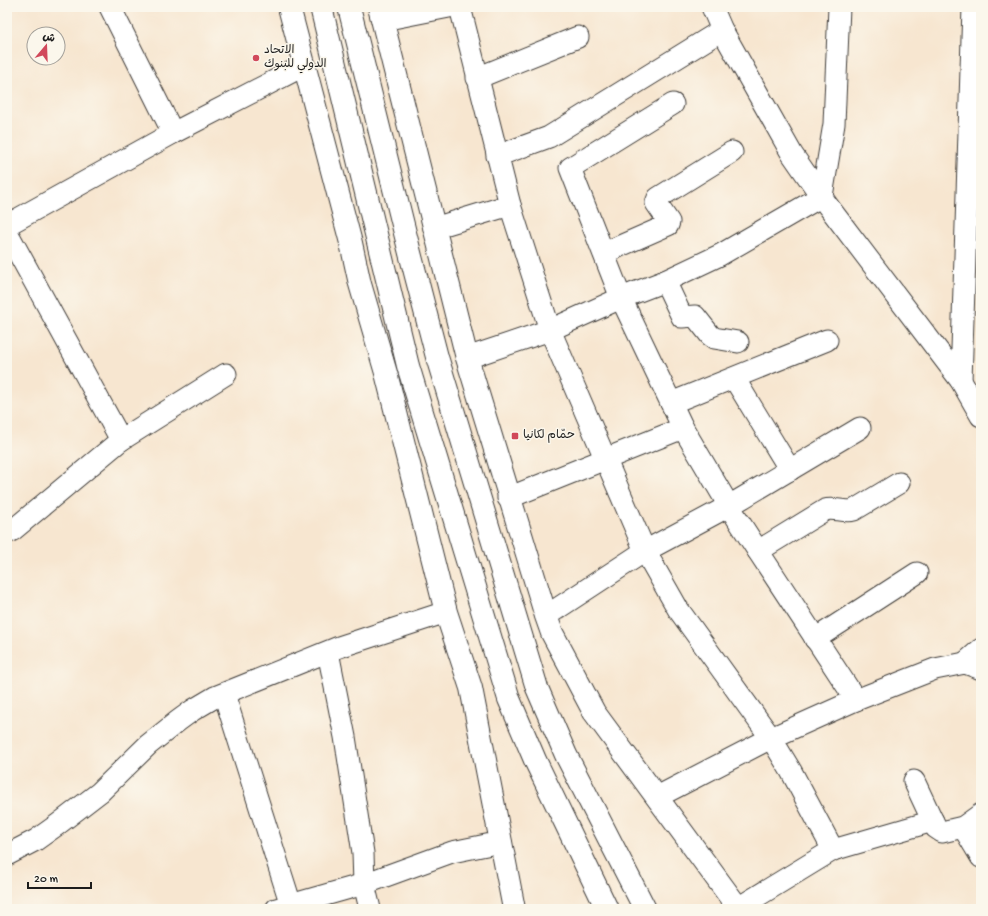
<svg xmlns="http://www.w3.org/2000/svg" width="988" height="916" font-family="'Gochi Hand','Playpen Sans Arabic',sans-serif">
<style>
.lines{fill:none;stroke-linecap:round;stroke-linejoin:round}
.minor-casing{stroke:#3d3a37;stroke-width:23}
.major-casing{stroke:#3d3a37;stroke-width:24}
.minor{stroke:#fff;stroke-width:21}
.major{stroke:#fff;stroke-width:22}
.poi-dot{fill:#d1495b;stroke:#fbf7ec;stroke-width:1.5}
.labels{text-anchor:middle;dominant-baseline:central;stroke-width:3;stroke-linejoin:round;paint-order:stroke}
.poi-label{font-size:12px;fill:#1c1c1c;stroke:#fbf7ec;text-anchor:start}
</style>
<rect width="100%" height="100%" fill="#fbf7ec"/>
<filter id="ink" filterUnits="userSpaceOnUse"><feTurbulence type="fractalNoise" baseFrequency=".025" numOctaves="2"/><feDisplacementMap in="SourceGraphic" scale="8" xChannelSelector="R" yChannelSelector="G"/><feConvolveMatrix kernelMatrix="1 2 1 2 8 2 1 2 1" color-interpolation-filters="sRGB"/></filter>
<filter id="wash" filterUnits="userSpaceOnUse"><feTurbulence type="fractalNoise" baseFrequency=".012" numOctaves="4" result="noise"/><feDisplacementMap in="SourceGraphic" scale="16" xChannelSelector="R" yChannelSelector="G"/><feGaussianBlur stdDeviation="0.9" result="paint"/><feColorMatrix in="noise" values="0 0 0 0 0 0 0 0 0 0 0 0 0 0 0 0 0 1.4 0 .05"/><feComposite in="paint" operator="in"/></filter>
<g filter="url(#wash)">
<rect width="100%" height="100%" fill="#f7e6d0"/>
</g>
<g filter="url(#ink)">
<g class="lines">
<g class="minor-casing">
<g id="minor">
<polyline points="110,7 173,133"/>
<polyline points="460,7 510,205 550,330 645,551 678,609 771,738 791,771 833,850"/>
<polyline points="712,7 722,30 792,154 828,206 961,381 981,416"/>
<polyline points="383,20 449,7"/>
<polyline points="477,78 578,37"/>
<polyline points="673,104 570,168 621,298 683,428 729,506 758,551 856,700"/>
<polyline points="497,156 549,137 722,30"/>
<polyline points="7,225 173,133 305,65"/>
<polyline points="434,228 510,205"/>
<polyline points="7,232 121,440 226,374"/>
<polyline points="604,253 668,225 669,222 656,203 658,198 732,152"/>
<polyline points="665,281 682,317 695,316 710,335 714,338 738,342"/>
<polyline points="467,358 550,330 621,298 665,281 720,255 822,196 834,124 839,7"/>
<polyline points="734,378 790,470"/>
<polyline points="961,381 973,7"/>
<polyline points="671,403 827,340"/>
<polyline points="508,498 683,428"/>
<polyline points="7,533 13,530 121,440"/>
<path d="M758,551L825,510C834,507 844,513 854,510L899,483"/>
<polyline points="546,616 645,551 729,506 860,428"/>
<polyline points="815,639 917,573"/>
<polyline points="328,652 345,737 363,853 364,884 370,909"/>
<polyline points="965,663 981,649"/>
<polyline points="224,694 291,905"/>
<polyline points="914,781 936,828 942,832 963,827 981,814"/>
<polyline points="657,797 771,738 856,700 935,669 965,663 981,669"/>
<polyline points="963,827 981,857"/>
<polyline points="7,855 36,840 57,825 100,792 148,745 178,721 193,710 215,697 339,647 446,612"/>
<polyline points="738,908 833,850 933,821"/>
<polyline points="276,909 364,884 452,852 501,842"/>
</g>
</g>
<g class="major-casing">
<g id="major">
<polyline points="289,7 351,243 360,284 386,373 446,612 471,688 514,909"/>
<polyline points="321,7 408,366 509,699 535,760 607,909"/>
<polyline points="349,7 410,253 437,357 537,688 566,755 645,909"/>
<polyline points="379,7 467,358 546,616 552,633 594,712 739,909"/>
</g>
</g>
<use href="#minor" class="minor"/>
<use href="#major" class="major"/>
</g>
</g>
<g class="poi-dot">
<circle cx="256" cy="58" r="4"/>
<rect x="511" y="432" width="8" height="8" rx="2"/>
</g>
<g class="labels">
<g class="poi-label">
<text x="264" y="51">الاتحاد<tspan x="264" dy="14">الدولي للبنوك</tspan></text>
<text x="523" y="436">حمّام لكانيا</text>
</g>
</g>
<rect width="988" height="916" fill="none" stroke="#fbf7ec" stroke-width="24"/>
<g transform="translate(46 46) rotate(19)"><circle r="19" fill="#fbf7ec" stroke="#a29f99"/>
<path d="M0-3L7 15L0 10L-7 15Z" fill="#d1495b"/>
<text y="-6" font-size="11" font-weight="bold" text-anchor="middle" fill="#1c1c1c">ش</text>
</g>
<path d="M28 882v6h63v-6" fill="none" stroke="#1c1c1c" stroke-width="2"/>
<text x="34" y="882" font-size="12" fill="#1c1c1c" stroke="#fbf7ec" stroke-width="3" paint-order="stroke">20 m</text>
</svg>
